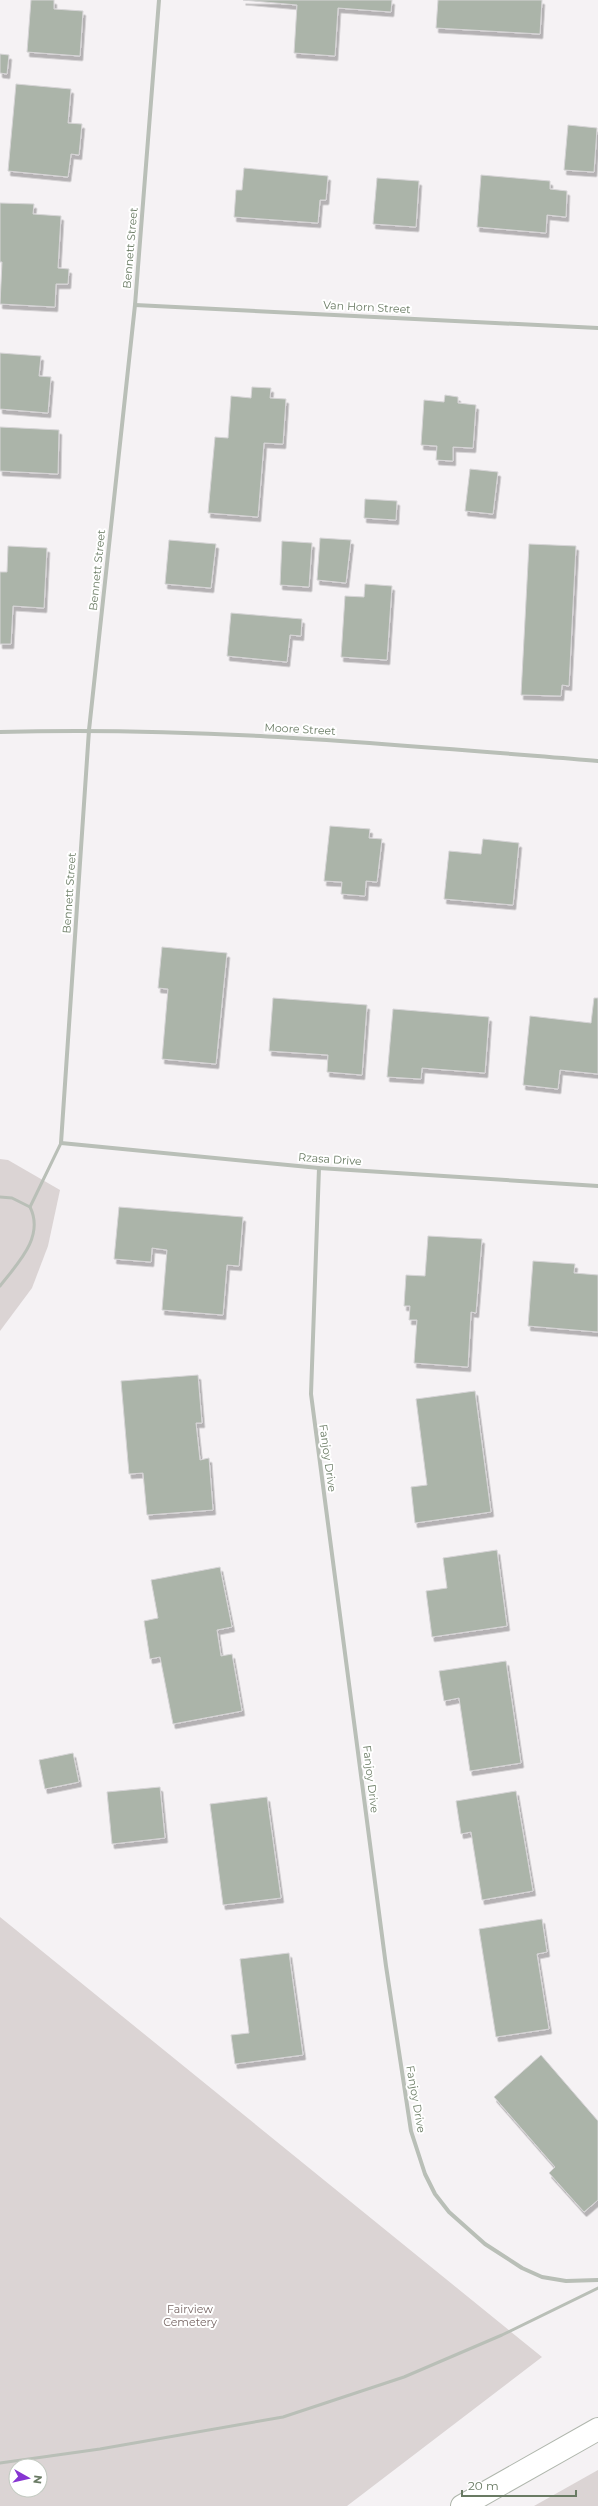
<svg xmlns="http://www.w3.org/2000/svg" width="598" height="2506" font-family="Montserrat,sans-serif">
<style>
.green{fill:#dbd4d4;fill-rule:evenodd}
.building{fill:#abb4a9;stroke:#d6d4d6;filter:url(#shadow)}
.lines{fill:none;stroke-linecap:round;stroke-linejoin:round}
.secondary-casing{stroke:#afb6ac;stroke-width:24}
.service{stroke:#b9bfb7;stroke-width:3}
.minor{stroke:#b9bfb7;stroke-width:4}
.secondary{stroke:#fff;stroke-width:22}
.labels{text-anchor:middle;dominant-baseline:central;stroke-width:4;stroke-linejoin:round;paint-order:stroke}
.street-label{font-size:11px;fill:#697a63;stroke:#fff}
.park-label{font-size:11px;fill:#786765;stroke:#fff}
</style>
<defs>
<filter id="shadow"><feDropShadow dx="2.5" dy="4.5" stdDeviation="0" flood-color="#0004"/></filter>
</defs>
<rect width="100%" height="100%" fill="#f5f2f4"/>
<g class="green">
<polygon points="0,1159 8,1160 60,1190 48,1246 32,1288 0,1331"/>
<path d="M0,1917L542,2357L347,2506H0ZM16,2466H40V2490H16Z"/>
<polygon points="598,2470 598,2506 534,2506"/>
</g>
<g class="building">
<polygon points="31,0 54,0 54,9 83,11 80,56 27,52"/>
<polygon points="243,0 392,0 391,12 338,8 335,56 294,53 297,5"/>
<polygon points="438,0 542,0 540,34 436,28"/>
<polygon points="0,54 9,55 7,74 0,73"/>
<polygon points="16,84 71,89 68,123 82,124 79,155 71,154 68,177 8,171"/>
<polygon points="568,125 597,128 594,172 564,170"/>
<polygon points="244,168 328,176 326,200 320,200 318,223 234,217 236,190 242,190"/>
<polygon points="481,175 550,181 550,189 567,191 566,217 547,215 546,233 477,227"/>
<polygon points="377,178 419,181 416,227 373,224"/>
<polygon points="0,203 34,204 33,214 61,216 58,268 69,269 68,284 56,284 55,307 0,304 2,262 0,262"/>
<polygon points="0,353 41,356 39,376 51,377 48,413 0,409"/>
<polygon points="252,387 271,388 270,398 286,399 283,444 264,443 258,517 208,513 215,437 228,438 231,396 251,398"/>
<polygon points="445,395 458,397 458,403 476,405 473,448 453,447 453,461 436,460 437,446 421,445 424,400 444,402"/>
<polygon points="0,427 59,430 58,474 0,471"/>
<polygon points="470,469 498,472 493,514 465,511"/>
<polygon points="365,499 397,501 396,520 364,518"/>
<polygon points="320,538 351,540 346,583 317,580"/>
<polygon points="169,540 216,544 211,588 165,584"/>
<polygon points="282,541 312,543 309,587 280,585"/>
<polygon points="529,544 576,546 569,686 562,685 561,696 521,695"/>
<polygon points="8,546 47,548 44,608 13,606 11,644 0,644 0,572 7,572"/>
<polygon points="365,584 392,586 387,660 341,657 345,596 364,597"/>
<polygon points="231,613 302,619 301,636 290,635 287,662 227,656"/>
<polygon points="330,826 370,829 369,838 382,839 377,882 366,881 365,896 341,894 342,882 324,881"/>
<polygon points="483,839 519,843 513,905 444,899 449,851 481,854"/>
<polygon points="162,947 227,953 216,1064 162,1059 168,989 158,988"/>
<polygon points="273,998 367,1005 362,1075 327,1072 328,1055 269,1051"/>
<polygon points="594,998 598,998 598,1074 560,1070 558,1089 523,1085 530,1016 591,1023"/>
<polygon points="393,1009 489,1017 485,1073 422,1068 421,1079 387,1077"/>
<polygon points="119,1207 243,1217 239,1266 227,1265 223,1315 162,1310 167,1250 152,1248 151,1262 114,1259"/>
<polygon points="428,1236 482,1239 476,1313 471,1312 468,1367 414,1363 417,1320 409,1320 410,1306 404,1306 406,1275 425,1276"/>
<polygon points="533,1261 575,1264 574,1273 598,1275 598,1332 528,1326"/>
<polygon points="198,1375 202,1423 196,1423 200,1460 209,1458 213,1510 147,1515 143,1473 129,1474 121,1381"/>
<polygon points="475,1391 491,1512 415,1523 411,1487 427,1485 416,1399"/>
<polygon points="497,1550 507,1626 432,1637 426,1591 447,1588 443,1558"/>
<polygon points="220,1567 232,1627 217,1630 221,1656 232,1654 242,1711 173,1724 160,1657 150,1659 144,1621 158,1618 151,1580"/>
<polygon points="506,1661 521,1763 470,1771 459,1698 444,1701 439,1671"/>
<polygon points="73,1753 79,1782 45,1789 39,1760"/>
<polygon points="160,1787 165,1838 112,1844 107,1792"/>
<polygon points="516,1791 533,1891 482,1900 471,1832 461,1834 456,1801"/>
<polygon points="267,1797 281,1898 223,1905 210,1804"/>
<polygon points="542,1919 547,1952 537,1954 549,2029 496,2037 479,1929"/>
<polygon points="289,1953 303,2055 235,2064 231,2035 249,2033 240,1959"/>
<polygon points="541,2055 598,2121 598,2200 584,2212 549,2173 555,2167 494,2097"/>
</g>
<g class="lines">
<g class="secondary-casing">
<polyline id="secondary" points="462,2506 598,2429"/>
</g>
<g class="service">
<path d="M0,1197L12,1198L30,1207C45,1237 17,1264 0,1286"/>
<polyline points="30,1207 61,1143"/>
<polyline points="0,2463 100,2449 283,2417 404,2377 502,2335 598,2288"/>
</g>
<g class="minor">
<polyline points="159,0 135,305 89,730 61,1143 319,1168 598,1186"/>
<polyline points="135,305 598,328"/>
<path d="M0,732C200,726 399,745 598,761"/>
<polyline points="319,1168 311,1394 386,1966 411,2131 425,2174 435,2194 449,2212 485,2244 522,2268 542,2277 566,2281 598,2280"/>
</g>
<use href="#secondary" class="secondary"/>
</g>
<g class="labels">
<g class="street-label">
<text transform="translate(130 248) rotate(-85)">Bennett Street</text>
<text transform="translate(367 307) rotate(3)">Van Horn Street</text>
<text transform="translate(97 570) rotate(-84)">Bennett Street</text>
<text transform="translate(300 729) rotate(3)">Moore Street</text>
<text transform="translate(69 893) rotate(-86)">Bennett Street</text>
<text transform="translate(330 1159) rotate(4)">Rzasa Drive</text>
<text transform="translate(328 1458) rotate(82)">Fanjoy Drive</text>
<text transform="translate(371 1779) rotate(83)">Fanjoy Drive</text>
<text transform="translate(416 2099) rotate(80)">Fanjoy Drive</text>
</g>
<g class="park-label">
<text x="190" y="2309">Fairview<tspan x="190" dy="13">Cemetery</tspan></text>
</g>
</g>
<g transform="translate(28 2478) rotate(98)"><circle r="19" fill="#ffffff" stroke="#c3cac1"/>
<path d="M0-3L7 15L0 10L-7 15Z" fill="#8735d2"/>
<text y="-6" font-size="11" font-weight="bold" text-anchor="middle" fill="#697a63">N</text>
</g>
<path d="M462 2490v6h114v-6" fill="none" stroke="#697a63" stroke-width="2"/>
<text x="468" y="2490" font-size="12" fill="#697a63" stroke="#ffffff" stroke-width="3" paint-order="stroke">20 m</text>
</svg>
